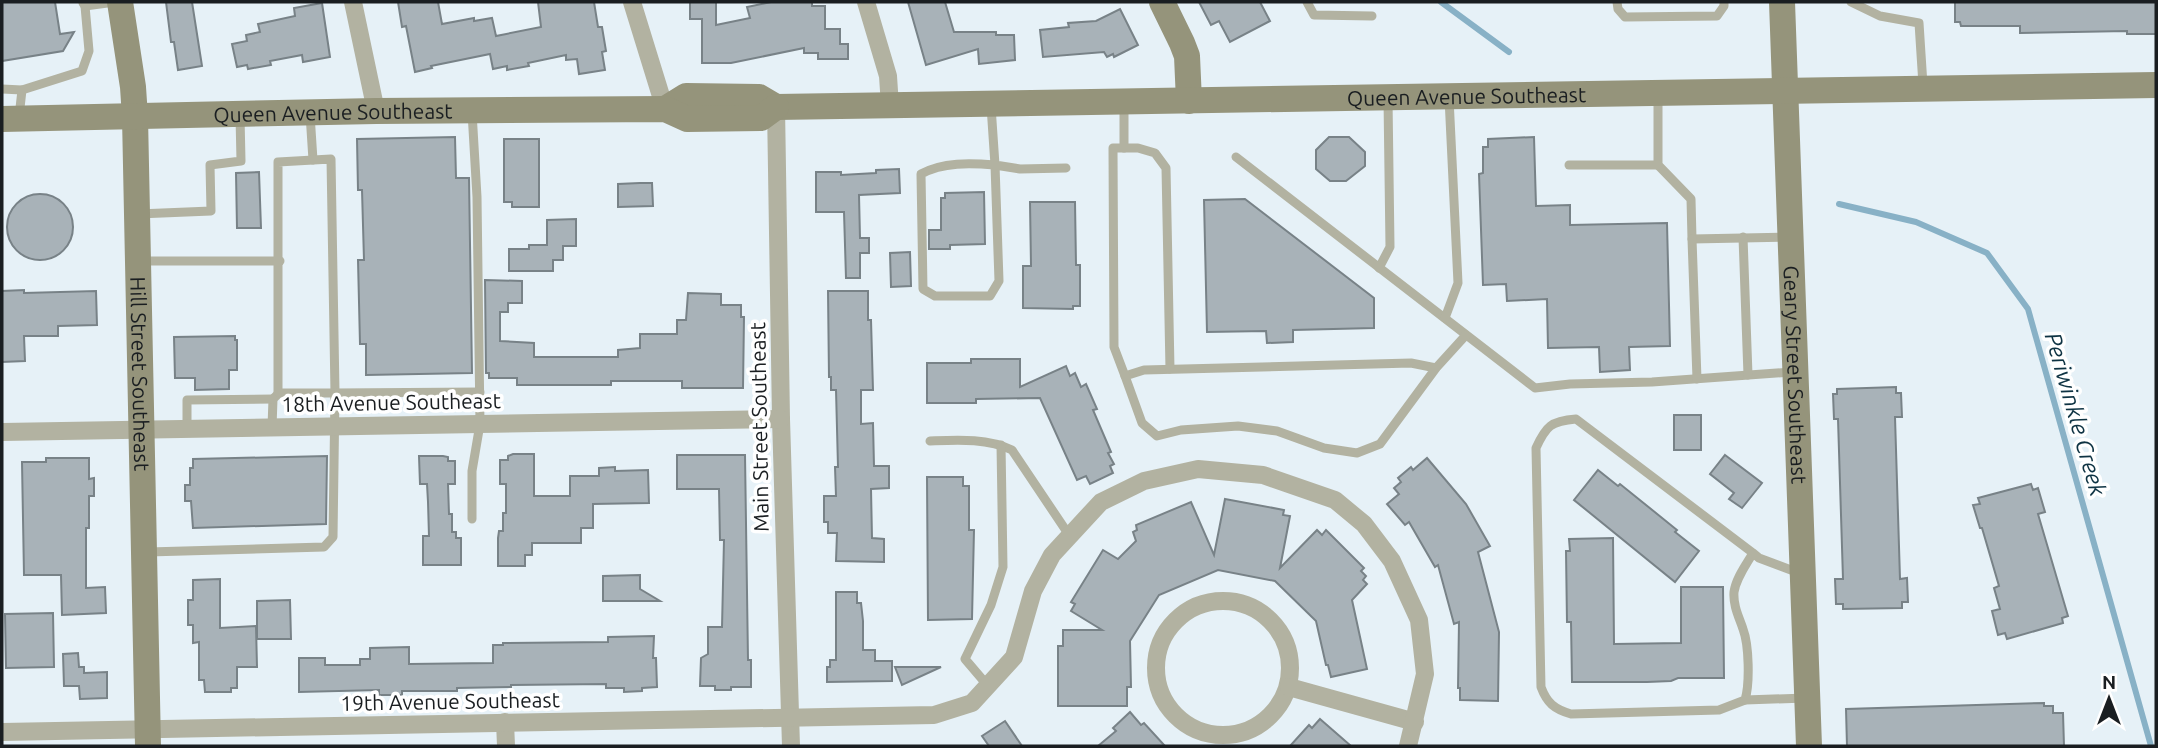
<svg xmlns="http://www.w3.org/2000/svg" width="2158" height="748" font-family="Ubuntu,sans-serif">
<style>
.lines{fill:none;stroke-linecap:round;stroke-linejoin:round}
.stream{stroke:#88b1c6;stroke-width:6}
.building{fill:#a8b2b8;stroke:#788287;stroke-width:2}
.lane{stroke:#b2b2a1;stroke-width:9}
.street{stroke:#b2b2a1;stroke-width:18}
.secondary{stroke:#95947b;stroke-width:26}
.labels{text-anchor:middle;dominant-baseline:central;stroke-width:7;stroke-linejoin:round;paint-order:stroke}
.street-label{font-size:21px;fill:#1a1e21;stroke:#fff}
.water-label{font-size:23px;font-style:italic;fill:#0e3343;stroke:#fff}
</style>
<rect width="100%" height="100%" fill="#e6f1f7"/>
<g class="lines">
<g class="stream">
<polyline points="1441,2 1509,52"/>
<polyline points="1839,204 1916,222 1987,253 2028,309 2151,746"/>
</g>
</g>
<g class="building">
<polygon points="2,2 55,2 60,34 74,32 63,51 2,61"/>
<polygon points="166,2 192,2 202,66 178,70 174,42 171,42"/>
<polygon points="398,2 438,2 442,24 474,18 474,21 492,18 496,36 541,27 538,2 594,2 598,27 602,27 606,51 602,52 605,70 579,74 577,59 566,60 566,55 528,63 529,66 507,70 507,66 493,69 490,54 431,66 432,68 415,72 406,26 402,27"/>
<polygon points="690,2 716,2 716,25 750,18 747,7 771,2 812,2 812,6 825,6 825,29 840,29 840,44 848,44 848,59 818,59 818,53 804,53 804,48 731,63 702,63 702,19 690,19"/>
<polygon points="908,2 945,2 954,32 996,32 996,35 1014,35 1015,60 979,64 978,49 926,65"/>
<polygon points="1199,2 1260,2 1270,21 1230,42 1219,21 1211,25"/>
<polygon points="1955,2 2156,2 2156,34 2127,34 2127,31 2020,33 2020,26 1961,26 1960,22 1955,22"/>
<polygon points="322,3 330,57 303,62 302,55 270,61 271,65 248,69 247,65 237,67 232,44 247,41 246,35 260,32 258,24 295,16 294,8"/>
<polygon points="1120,9 1138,45 1114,57 1113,54 1107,57 1104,52 1043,57 1040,30 1069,27 1068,23 1096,21"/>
<polygon points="455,137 456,178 469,178 472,373 366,375 366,344 360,344 358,260 364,260 362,190 358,190 357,139"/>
<polygon points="1329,137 1349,137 1365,152 1365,166 1346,181 1330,181 1316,169 1316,150"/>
<polygon points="1534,137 1536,206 1570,205 1570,225 1667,223 1670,346 1629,347 1630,370 1600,372 1599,347 1548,348 1547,299 1507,301 1506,284 1483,285 1479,174 1483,173 1483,147 1488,147 1488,139"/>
<polygon points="504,139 539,139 539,207 512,207 512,202 504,202"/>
<polygon points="899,169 900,193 859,195 860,238 869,238 869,253 860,253 860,278 846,278 844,212 816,212 816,172 841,172 841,175 876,173 876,170"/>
<polygon points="259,172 261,228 237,228 236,173"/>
<polygon points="640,183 652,183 653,206 618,207 618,184"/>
<polygon points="984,192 985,244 950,245 950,249 929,249 929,230 941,230 941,198 945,198 945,193"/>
<circle cx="40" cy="227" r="33"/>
<polygon points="1245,199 1374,298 1374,328 1293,330 1293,342 1267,343 1266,331 1207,332 1204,200"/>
<polygon points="1030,202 1075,202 1076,265 1080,265 1080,306 1073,306 1073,309 1023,308 1023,266 1031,266"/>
<polygon points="576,219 576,246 563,246 563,260 553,260 553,271 509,271 509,249 529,249 529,245 547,245 547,220"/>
<polygon points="910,252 911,286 891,287 890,253"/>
<polygon points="485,280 522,281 522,303 508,303 508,312 500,312 500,341 534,343 534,357 618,357 618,350 640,348 640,334 677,334 677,320 686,320 688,293 721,294 721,305 741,305 741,317 744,317 743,388 682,388 682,381 611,381 611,385 517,385 517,378 489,378 489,373 486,373"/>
<polygon points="24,290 24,293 96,291 97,325 58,326 58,336 24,336 25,361 2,362 2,291"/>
<polygon points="828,291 868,291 868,320 871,320 873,390 861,390 861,424 873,423 874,466 889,466 889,488 871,489 872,538 884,539 884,562 836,561 837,533 828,533 828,522 824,522 824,496 836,496 835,467 838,467 836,390 831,390 831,377 829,377"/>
<polygon points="235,336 235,340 237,340 237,370 229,370 229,389 195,390 195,378 175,378 174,337"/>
<polygon points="971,359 1020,359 1020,387 1066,366 1070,376 1075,373 1081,387 1086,384 1097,409 1093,410 1111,452 1108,453 1114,464 1110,466 1113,473 1090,484 1086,476 1077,480 1040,398 976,399 976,403 927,403 927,363 971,363"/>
<polygon points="1896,387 1896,393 1901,393 1902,417 1895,417 1900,579 1907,578 1908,602 1902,602 1902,608 1843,609 1843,604 1836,604 1835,579 1843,579 1838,419 1834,419 1833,394 1837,394 1837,389"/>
<rect x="1674" y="415" width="27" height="35"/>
<polygon points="513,454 534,454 534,496 570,496 570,476 599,476 599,468 615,467 615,471 648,470 649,503 593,504 593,528 581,528 581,543 532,543 532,555 525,555 525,566 498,566 498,538 499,531 503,531 503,513 506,513 506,484 500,484 500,460 508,460 508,456"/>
<polygon points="677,455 745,455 748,660 751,660 751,687 731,687 731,690 715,690 715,686 700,686 701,658 708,654 708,627 722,627 724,540 720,540 719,489 677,489"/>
<polygon points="1725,455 1762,483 1742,508 1729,499 1734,493 1710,474"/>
<polygon points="327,456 326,524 193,528 191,501 185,501 185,485 190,485 190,468 193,468 193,459"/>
<polygon points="419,456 443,456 448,457 448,461 455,461 455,484 448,484 449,514 452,514 452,532 456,532 456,538 461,538 461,565 423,565 423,536 429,536 428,502 427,484 420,484"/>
<polygon points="46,458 89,458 89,479 94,478 94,496 89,496 89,528 86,528 86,588 105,587 106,613 62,615 61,575 24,575 22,462 46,462"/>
<polygon points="1427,458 1466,504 1490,546 1478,552 1499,632 1498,701 1460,700 1460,688 1458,688 1459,622 1454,624 1438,565 1435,567 1409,522 1405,525 1387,504 1399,494 1394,488 1401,482 1398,478 1411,467 1413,470"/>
<polygon points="1598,470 1618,486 1620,484 1677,530 1675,532 1699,551 1675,582 1574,500"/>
<polygon points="927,477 963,477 963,486 969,486 969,530 974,530 972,619 928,620"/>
<polygon points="2031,484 2033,490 2038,488 2045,512 2038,514 2068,616 2062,618 2063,623 2007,639 2005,633 1998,635 1992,611 2000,609 1994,588 1999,586 1982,528 1980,528 1973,505 1980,504 1978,498"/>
<polygon points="1225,499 1284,510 1283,515 1290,516 1280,568 1317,530 1322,535 1326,530 1364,568 1361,571 1366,576 1363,580 1367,584 1352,600 1367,669 1331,677 1328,665 1326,665 1316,621 1275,581 1218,570 1159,595 1130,641 1131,687 1127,687 1127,706 1058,706 1058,646 1063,646 1063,630 1102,630 1071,611 1075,604 1071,602 1103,550 1118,559 1136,541 1133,532 1137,530 1136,525 1191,502 1214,555"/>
<polygon points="1613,538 1614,644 1681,643 1681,587 1723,587 1724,678 1678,678 1671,681 1647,682 1572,682 1571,622 1567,622 1566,551 1570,551 1569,539"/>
<polygon points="640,575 640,589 660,601 603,601 603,576"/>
<polygon points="220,579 220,628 256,626 257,667 237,667 237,688 231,688 231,692 205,692 204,680 199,680 199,642 193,643 193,625 188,625 188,600 193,600 193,580"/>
<polygon points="836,592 857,592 857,603 861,603 863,621 863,650 875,650 875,661 892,661 892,681 827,682 827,667 830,667 830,660 836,660"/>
<polygon points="290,600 291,639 257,639 257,601"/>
<polygon points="53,613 54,667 6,668 5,614"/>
<polygon points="654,636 653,658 656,658 657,687 642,688 642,691 624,692 624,688 606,688 606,684 511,685 511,687 457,688 457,691 402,691 402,695 379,695 379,690 299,692 299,658 325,658 325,665 360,665 360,659 370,659 370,648 409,647 409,664 493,663 493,645 503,645 503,643 608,642 608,637"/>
<polygon points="78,653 79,667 84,667 84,673 107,672 107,698 80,699 79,686 64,686 63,654"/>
<polygon points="895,667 941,667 902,685"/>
<polygon points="2044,703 2044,706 2053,706 2053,713 2063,713 2064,746 1847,746 1846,709"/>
<polygon points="1130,712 1141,725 1144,723 1165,746 1098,746 1116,731 1113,728"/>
<polygon points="1320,719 1351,746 1290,746 1309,725 1312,728"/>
<polygon points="1005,721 1022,746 989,746 982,736"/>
</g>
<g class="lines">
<g class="lane">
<polyline points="1307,2 1314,15 1372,16"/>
<polyline points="1617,2 1618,9 1625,17 1717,16 1724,6 1724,2"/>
<polyline points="1851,2 1880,16 1919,23 1923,85"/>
<polyline points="83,3 85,6 115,2"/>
<polyline points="2,89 22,90"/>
<polyline points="1658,95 1658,165 1691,199 1692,239 1787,237"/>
<polyline points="1124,104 1124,148"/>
<path d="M991,106L995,165C970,163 943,162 921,174L923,289L935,296H990L999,281L995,165L1020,169L1066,168"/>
<polyline points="310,114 313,160"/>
<polyline points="19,117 22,90 82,71 89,51 85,6"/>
<polyline points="1236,157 1535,388 1570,384 1652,382 1792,372"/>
<polygon points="331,159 335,393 278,393 278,162"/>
<polyline points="1569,165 1658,165"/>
<polyline points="138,214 211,211 210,165 241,161 240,116"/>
<polyline points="1743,237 1748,375"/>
<polyline points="1692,239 1697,379"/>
<polyline points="140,261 280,261"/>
<polyline points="1379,268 1390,247 1388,99"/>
<polyline points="1445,318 1458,283 1449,98"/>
<polyline points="1436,368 1411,363 1144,370 1125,376 1142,423 1157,436 1181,430 1238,426 1277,431 1324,448 1357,453 1380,444 1436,368 1466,335"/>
<polyline points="1125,376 1114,347 1113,148 1138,148 1155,153 1166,168 1170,369"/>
<polyline points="272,427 273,399 277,395"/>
<polyline points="187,428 187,400 273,399"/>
<path d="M930,441C957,440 987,438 1012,450L1069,535"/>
<polyline points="472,519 472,471 480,424 477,197 472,112"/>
<polyline points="148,552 324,547 333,537 335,393 480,392"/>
<path d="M1753,553C1746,565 1736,578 1734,592C1733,606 1739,617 1743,629C1749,645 1750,683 1745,700L1719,710L1571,714C1554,709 1547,703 1541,687L1536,448C1546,426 1551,421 1576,419L1753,553L1759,558L1799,573"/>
<polyline points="988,686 965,659 991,605 1003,567 1001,445"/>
<polyline points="1745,700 1806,698"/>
</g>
<g class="street">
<polyline points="353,2 376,111"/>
<polyline points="632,2 665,109"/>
<polyline points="866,2 888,76 890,106"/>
<polyline points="776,107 781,419 791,746"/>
<polyline points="2,432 781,419"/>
<circle cx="1223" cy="668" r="67"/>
<polyline points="1289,687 1415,722"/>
<polyline points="505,722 506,746"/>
<polyline points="2,732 934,715 972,703 1014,657 1033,591 1052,555 1101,502 1144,481 1198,469 1263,475 1335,500 1364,524 1392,561 1419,620 1425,674 1408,746"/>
</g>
<g class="secondary">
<path id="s1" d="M120,2L133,87L135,117L148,746"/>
<polyline points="1162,2 1182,43 1187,56 1189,101"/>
<path id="s2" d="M1782,2L1809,746"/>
<path id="s3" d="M665,109L686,96L759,97L776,107L2156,85"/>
<path id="s4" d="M2,119L376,111L665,109L687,119L761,118L776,107"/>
</g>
</g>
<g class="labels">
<g class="street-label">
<text stroke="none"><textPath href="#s3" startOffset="808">Queen Avenue Southeast</textPath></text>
<text stroke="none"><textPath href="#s4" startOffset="331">Queen Avenue Southeast</textPath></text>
<text stroke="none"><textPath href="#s1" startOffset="373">Hill Street Southeast</textPath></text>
<text stroke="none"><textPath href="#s2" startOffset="373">Geary Street Southeast</textPath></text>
<text transform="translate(391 402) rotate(-1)">18th Avenue Southeast</text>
<text transform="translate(759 427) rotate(-91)">Main Street Southeast</text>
<text transform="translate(450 701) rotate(-1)">19th Avenue Southeast</text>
</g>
<g class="water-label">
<text transform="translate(2076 414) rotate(74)">Periwinkle Creek</text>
</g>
</g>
<rect width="2158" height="748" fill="none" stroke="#1a1e21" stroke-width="7"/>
<g transform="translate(2109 699)" stroke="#ffffff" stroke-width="5" paint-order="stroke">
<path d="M0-5L12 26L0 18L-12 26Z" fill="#1a1e21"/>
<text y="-10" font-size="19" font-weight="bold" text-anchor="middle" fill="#1a1e21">N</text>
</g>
</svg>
